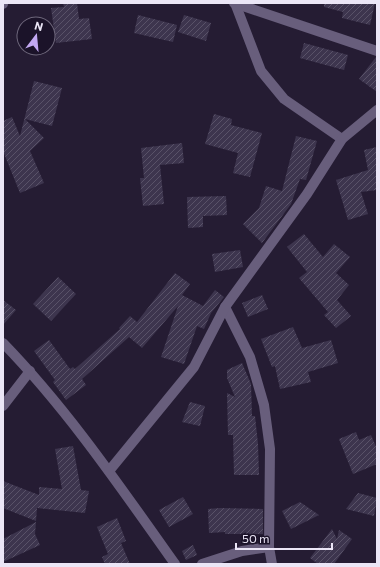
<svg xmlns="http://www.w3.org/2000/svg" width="380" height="567" font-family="Commissioner,sans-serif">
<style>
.building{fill:url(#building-hatch)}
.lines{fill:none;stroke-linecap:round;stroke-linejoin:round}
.minor{stroke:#685e7c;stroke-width:10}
</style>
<defs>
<pattern id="building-hatch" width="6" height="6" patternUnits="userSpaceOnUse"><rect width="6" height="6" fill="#3d354e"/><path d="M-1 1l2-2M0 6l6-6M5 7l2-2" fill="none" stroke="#595268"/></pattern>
</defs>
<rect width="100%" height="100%" fill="#251c33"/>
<g class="building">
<polygon points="63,3 77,3 79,19 89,18 92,39 56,43 51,8 64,7"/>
<polygon points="324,3 375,3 370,25 342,18 343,12 324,7"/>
<polygon points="138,15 177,25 173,42 134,33"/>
<polygon points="184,15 211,23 206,41 178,32"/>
<polygon points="304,43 348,55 344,70 300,58"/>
<polygon points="376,57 377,57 377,92 359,79"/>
<polygon points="34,81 62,88 52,126 25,119 44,138 30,151 44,183 20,193 3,151 3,121 12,117 20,136"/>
<polygon points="214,114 232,119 231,125 262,133 250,177 233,173 238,153 205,144"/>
<polygon points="296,136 317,141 306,180 300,179 291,204 262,243 243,224 259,208 266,186 282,191"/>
<polygon points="182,143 184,163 160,165 164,204 143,206 140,178 144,178 141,148"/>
<polygon points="377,147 377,190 361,192 368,214 348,220 336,180 368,170 364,150"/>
<polygon points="226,196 227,215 203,216 203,227 188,228 187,197"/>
<polygon points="304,234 323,257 334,244 350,257 336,273 349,285 337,300 351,316 336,328 324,315 328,312 299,278 307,272 287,247"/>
<polygon points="240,250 243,267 215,272 212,254"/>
<polygon points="175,273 190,284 182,295 203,306 215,290 224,297 211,313 204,329 197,326 184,364 161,357 178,306 142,348 129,337 82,379 86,385 66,400 53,382 55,380 34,351 49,340 70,369 73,367 75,369 120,329 119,328 130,316 137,322"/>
<polygon points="58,277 76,294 51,321 33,304"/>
<polygon points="262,295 268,309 248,317 242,303"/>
<polygon points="3,300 16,310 3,325"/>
<polygon points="293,327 302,348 331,340 338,363 308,372 311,382 280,389 275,366 272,367 261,339"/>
<polygon points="242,363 251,384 252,416 255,416 258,444 259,475 234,475 233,435 228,435 227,393 235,397 227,378 227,370"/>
<polygon points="190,402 205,406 200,426 182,422"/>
<polygon points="356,432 359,440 371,435 377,449 377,464 353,474 339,439"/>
<polygon points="73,446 81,490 89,491 85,513 37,508 36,521 3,508 3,481 39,495 39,487 62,489 55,449"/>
<polygon points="358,493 377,498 374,516 346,509"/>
<polygon points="183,497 193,514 169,527 159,510"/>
<polygon points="300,502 319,515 291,529 282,511"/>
<polygon points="220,508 263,509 263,534 225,534 225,532 209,533 208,509"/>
<polygon points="117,518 126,541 121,543 130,564 105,564 102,557 108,554 97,527"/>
<polygon points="36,522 35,534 40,545 3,562 3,539"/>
<polygon points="332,529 337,539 339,530 352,539 334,564 318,564 310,558"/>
<polygon points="193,545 197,555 186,560 182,551"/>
</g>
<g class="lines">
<g class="minor">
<polyline points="234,3 377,51"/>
<polyline points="235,3 261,71 284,99 342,139"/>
<polyline points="3,4 3,3"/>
<polyline points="225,307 250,357 264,405 270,449 269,547 272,564"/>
<path d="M3,343C68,410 121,488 175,564"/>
<polyline points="3,406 30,371"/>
<polyline points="109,471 194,367 225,307 307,194 342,139 377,110"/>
<polyline points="202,564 242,551 269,547"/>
</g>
</g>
<rect width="380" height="567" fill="none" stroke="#ebe6f6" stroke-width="8"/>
<g transform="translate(36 36) rotate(16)"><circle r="19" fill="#1b1329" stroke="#6e677b"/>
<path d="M0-3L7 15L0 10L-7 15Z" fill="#c2a8f2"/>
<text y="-6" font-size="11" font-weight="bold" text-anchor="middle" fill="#ebe6f6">N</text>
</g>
<path d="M236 543v6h96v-6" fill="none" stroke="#ebe6f6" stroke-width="2"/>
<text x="242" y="543" font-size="12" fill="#ebe6f6" stroke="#1b1329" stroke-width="3" paint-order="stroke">50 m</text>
</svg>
